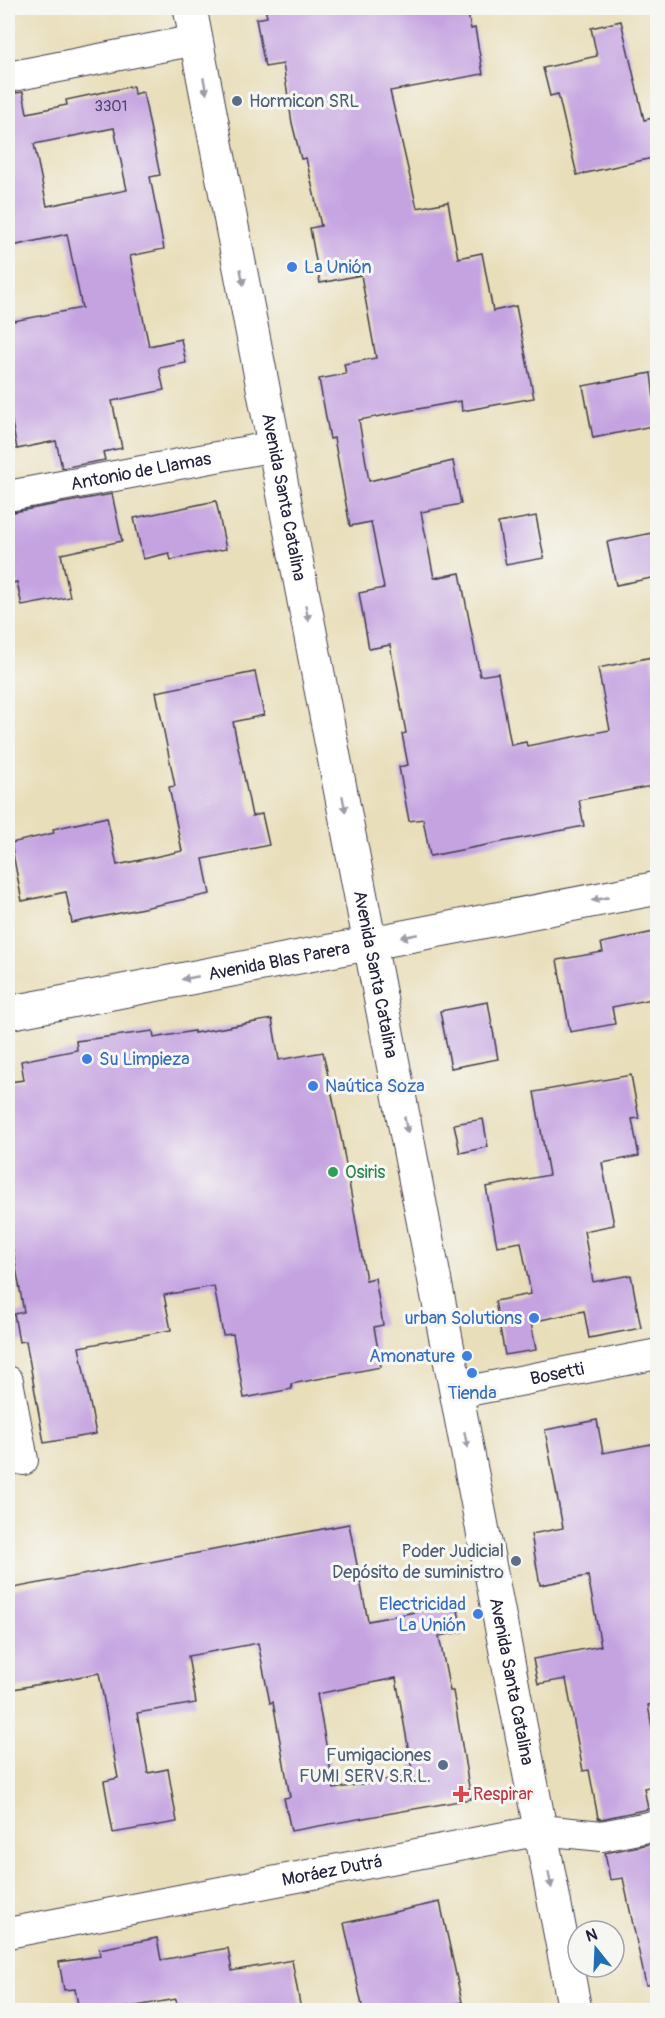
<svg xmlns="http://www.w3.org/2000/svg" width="665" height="2018" font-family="Pangolin,sans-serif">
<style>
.building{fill:#c5a3e1;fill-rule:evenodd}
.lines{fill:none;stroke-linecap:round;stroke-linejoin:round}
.street-casing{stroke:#403e4e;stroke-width:32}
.primary-casing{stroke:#403e4e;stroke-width:35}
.street{stroke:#fff;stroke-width:30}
.primary{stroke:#fff;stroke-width:33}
.oneway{fill:#9c9ca7}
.service-dot{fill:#5c6f8a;stroke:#f6f6f2;stroke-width:2}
.shop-dot{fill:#3f7fe0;stroke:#f6f6f2;stroke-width:2}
.leisure-dot{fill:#2e9e5b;stroke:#f6f6f2;stroke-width:2}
.health-dot{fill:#e0444e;stroke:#f6f6f2;stroke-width:2}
.labels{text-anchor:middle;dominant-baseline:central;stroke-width:6;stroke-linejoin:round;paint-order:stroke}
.number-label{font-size:15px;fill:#4b4264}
.service-label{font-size:18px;fill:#4e5e75;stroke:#f6f6f2;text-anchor:end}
.shop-label{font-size:18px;fill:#366cbe;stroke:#f6f6f2;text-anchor:start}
.street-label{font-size:18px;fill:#22223b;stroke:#f6f6f2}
.leisure-label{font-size:18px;fill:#27864d;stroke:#f6f6f2;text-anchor:start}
.health-label{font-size:18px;fill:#be3a42;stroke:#f6f6f2;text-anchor:start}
</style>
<rect width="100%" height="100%" fill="#f6f6f2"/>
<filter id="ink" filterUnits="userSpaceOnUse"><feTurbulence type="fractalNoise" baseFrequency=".0167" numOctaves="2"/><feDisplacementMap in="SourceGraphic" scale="12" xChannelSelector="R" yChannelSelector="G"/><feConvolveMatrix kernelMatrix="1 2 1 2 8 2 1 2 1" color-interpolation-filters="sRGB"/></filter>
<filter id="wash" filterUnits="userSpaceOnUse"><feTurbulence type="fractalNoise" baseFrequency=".008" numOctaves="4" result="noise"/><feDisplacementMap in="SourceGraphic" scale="24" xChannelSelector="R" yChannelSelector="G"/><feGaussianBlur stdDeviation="1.35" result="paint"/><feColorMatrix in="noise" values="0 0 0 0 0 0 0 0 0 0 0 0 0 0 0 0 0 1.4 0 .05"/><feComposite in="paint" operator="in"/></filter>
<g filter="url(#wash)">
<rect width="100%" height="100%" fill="#e9deba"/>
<g id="blocks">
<g class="building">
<polygon points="265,8 467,8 471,29 475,28 483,74 390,91 417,208 448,202 458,258 482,253 493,311 516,306 534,398 462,411 461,401 359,420 369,481 453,461 461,504 421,512 434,578 460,573 480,676 498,673 511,745 526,742 527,746 610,730 598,668 652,657 657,687 657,785 579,800 584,826 430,856 423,819 409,821 399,767 408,765 402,734 406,733 390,645 369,649 359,593 384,588 371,522 350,526 334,438 330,439 319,379 346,374 344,364 376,358 361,275 320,283 310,228 321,226 306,158 301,159 292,123 283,64 265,67 256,19 267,17"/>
<polygon points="621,21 644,120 653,118 657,157 577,175 558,94 550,96 543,68 597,56 591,28"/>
<path d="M133,86L134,94L143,92L160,175L150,177L164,249L130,256L149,346L181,339L186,363L159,368L164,390L112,401L122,448L103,452L105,460L62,468L56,441L17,449L8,402V322L82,308L67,234L8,247V94L23,92L27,113L67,105L66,100ZM114,128L127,190L47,206L34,144Z"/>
<polygon points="651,373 657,425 593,438 583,386"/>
<polygon points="112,494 122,541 61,554 70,597 22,606 17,582 8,584 8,513"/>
<polygon points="216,501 226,549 171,560 169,553 143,559 134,518"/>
<polygon points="536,516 544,558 506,565 498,523"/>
<polygon points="657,532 657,577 616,585 607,542"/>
<polygon points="255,672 264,715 233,722 252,816 262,814 269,845 203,859 210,894 72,923 66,892 22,901 11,843 54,833 53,829 107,817 117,865 182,851 169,787 175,786 156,692"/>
<polygon points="654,932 657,953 657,998 612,1007 615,1024 570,1032 557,960 603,952 601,943"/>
<polygon points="488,1002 498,1059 451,1068 440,1011"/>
<polygon points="272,1019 279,1060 323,1052 342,1142 366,1280 375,1278 383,1325 374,1327 381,1367 291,1384 292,1389 244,1398 233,1334 223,1335 214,1286 164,1295 171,1330 79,1347 96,1434 44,1443 26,1341 19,1342 14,1314 24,1312 8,1223 8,1082 24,1080 21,1061 77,1050 76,1041 153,1031 154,1038 194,1031 194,1033"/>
<polygon points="631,1075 639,1118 632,1119 639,1156 602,1163 614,1225 584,1231 593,1282 631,1275 641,1328 589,1338 584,1311 531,1322 536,1350 505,1355 495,1301 531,1294 521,1242 497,1246 486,1187 549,1175 534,1092"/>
<polygon points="483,1119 488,1147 460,1153 454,1124"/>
<polygon points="597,1420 603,1453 657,1443 657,1563 652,1564 657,1594 657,1703 648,1705 657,1755 657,1785 644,1788 648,1809 601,1819 598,1818 589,1770 583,1771 566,1679 538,1684 533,1659 601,1646 588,1576 540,1585 531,1534 563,1528 545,1430"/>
<path d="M349,1524L368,1621L457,1604L462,1632L439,1636L450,1691H453L471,1799L291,1831L284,1798L290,1797L273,1702L270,1703L258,1643L188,1656L196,1703L137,1713L148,1773L168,1769L177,1822L113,1833L104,1781L118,1778L99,1673L8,1690V1589ZM396,1678L413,1775L334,1789L317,1694Z"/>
<polygon points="654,1843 657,1861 657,1984 646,1985 623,1878 610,1880 605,1853"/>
<polygon points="440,1902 462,2002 443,2006 444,2010 363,2010 344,1923"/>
<polygon points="157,1938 161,1960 228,1948 232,1971 292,1960 301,2010 178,2010 176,1999 113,2010 79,2010 75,1989 64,1990 59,1962 100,1956 99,1949"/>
</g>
</g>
</g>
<g filter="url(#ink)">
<use href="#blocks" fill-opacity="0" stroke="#403e4e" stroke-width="1.5"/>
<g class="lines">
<g class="street-casing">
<g id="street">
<polyline points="8,77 196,40"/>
<path id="s1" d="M8,496L275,446"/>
<polyline points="8,1381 23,1460"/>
<path id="s2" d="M457,1393L658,1354"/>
<path id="s3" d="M8,1933L541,1830L602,1836L658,1825"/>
</g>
</g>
<g class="primary-casing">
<g id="primary">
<path id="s4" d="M190,8L575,2010"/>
<path id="s5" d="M8,1013L658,888"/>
</g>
</g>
<use href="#street" class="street"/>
<use href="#primary" class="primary"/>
</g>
<defs><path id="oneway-solid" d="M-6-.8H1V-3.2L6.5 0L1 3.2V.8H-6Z" transform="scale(1.5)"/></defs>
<g class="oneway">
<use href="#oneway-solid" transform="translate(205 86) rotate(79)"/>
<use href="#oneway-solid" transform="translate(242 277) rotate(79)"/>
<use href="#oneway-solid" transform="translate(307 613) rotate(79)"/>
<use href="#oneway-solid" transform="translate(344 804) rotate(79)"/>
<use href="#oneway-solid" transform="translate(600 899) rotate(169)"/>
<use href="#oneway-solid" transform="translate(409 936) rotate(169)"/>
<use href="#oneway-solid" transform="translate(190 978) rotate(169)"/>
<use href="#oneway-solid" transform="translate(406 1125) rotate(79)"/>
<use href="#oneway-solid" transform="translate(466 1440) rotate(79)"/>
<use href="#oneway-solid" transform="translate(550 1880) rotate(79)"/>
</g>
</g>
<g class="service-dot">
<circle cx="237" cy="101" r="6"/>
<circle cx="516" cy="1561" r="6"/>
<circle cx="443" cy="1765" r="6"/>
</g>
<g class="shop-dot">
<circle cx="292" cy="267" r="6"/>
<circle cx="87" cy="1059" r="6"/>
<circle cx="313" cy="1086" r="6"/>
<circle cx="534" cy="1318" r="6"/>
<circle cx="467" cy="1356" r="6"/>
<circle cx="472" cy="1373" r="6"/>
<circle cx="478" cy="1614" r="6"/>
</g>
<circle class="leisure-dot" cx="333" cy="1172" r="6"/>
<path class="health-dot" d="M458 1785h6v6h6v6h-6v6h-6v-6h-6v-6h6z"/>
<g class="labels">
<g class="number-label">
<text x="111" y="106">3301</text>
</g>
<g class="service-label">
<text x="249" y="101" text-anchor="start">Hormicon SRL</text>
<text x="504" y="1551">Poder Judicial<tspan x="504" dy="21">Depósito de suministro</tspan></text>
<text x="431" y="1755">Fumigaciones<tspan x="431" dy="21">FUMI SERV S.R.L.</tspan></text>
</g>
<g class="shop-label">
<text x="304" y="267">La Unión</text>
<text x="99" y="1059">Su Limpieza</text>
<text x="325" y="1086">Naútica Soza</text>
<text x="522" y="1318" text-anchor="end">urban Solutions</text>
<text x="455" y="1356" text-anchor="end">Amonature</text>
<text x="472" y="1393" text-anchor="middle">Tienda</text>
<text x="466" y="1604" text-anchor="end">Electricidad<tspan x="466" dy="21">La Unión</tspan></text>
</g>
<g class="street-label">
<text stroke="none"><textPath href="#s1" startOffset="135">Antonio de Llamas</textPath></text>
<text stroke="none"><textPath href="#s4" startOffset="498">Avenida Santa Catalina</textPath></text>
<text stroke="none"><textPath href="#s5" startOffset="276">Avenida Blas Parera</textPath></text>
<text stroke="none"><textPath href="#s4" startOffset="984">Avenida Santa Catalina</textPath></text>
<text stroke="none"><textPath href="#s2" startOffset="102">Bosetti</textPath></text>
<text stroke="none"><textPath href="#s4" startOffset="1704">Avenida Santa Catalina</textPath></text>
<text stroke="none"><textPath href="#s3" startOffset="330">Moráez Dutrá</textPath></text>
</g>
<g class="leisure-label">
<text x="345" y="1172">Osiris</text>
</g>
<g class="health-label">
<text x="473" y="1794">Respirar</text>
</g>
</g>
<rect width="665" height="2018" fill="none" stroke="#f6f6f2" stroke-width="30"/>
<g transform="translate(596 1949) rotate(342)"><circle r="28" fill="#f6f6f2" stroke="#a1a1a9" stroke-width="1.5"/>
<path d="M0-4.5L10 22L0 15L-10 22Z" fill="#1f6fb2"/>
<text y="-9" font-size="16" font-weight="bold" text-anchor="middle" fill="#22223b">N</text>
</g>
</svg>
